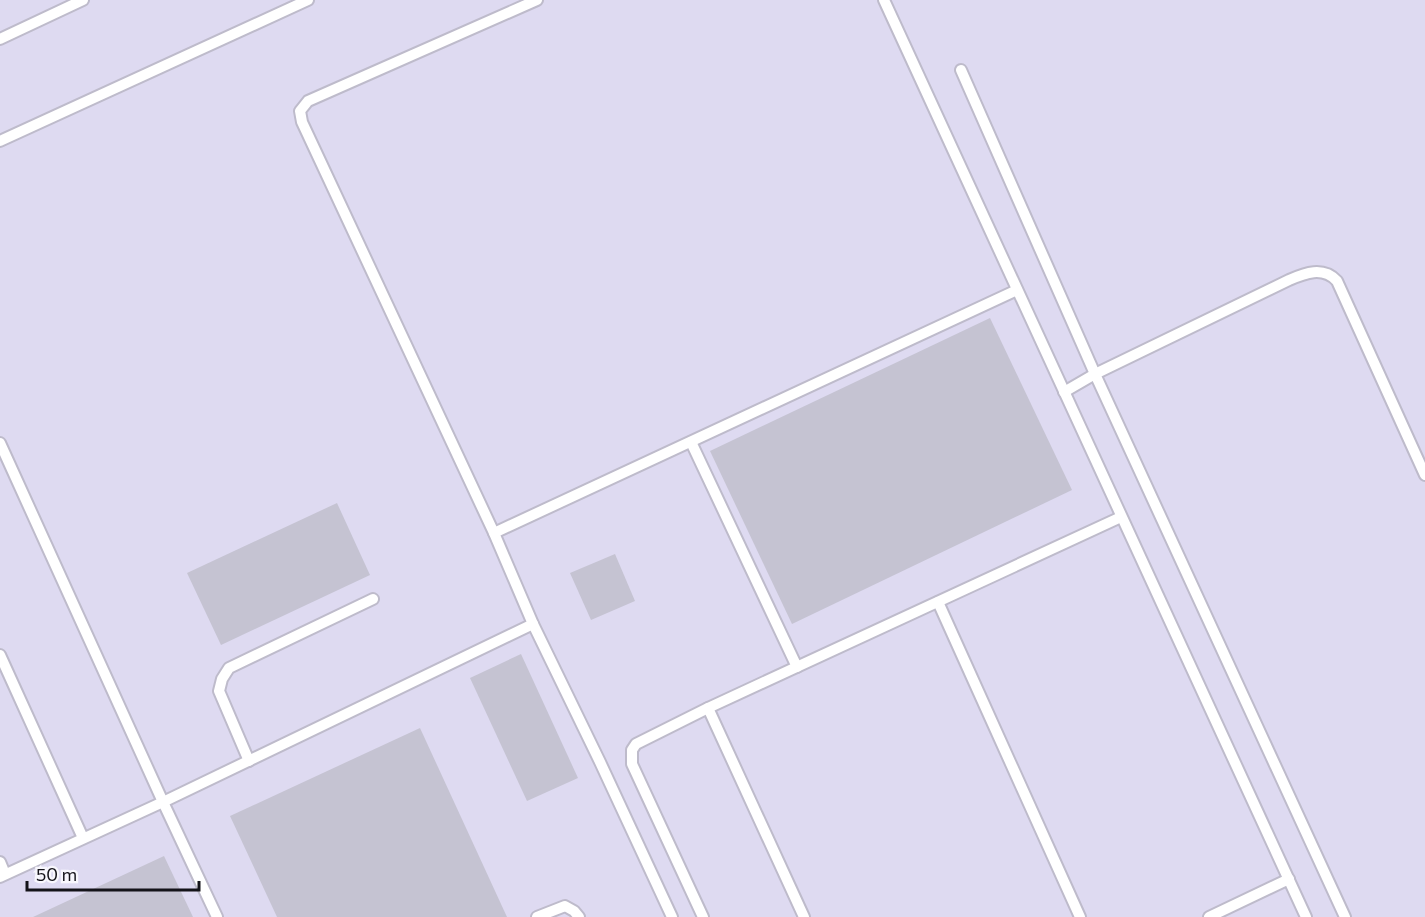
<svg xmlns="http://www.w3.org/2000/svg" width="1425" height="917" font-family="Commissioner,sans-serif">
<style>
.built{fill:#dedaf1}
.building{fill:#c5c3d2}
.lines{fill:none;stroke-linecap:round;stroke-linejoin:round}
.lane-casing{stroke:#bebbcb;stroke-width:14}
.lane{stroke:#fff;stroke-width:10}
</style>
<rect width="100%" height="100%" fill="#ebe8f8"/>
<rect class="built" x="0" y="0" width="1425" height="917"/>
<g class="building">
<polygon points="990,318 1072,490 792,624 710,451"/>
<polygon points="337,503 370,575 221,645 187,573"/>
<polygon points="615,554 635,601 591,620 570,573"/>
<polygon points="521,654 578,778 527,801 470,678"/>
<polygon points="420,728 507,917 277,917 230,816"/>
<polygon points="164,856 193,917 33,917"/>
</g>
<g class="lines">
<g class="lane-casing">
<g id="lane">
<polyline points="537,0 308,101 300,111 302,122 494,533 533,624 600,762 672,917"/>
<polyline points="884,0 1306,917"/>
<polyline points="0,39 83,0"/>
<polyline points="961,70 1095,374 1345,917"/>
<polyline points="0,141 308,0"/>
<path d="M1064,392L1095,374L1289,280C1305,273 1323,266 1337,281L1425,475"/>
<polyline points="691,442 797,667"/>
<polyline points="0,443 163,802 217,917"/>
<polyline points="494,533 1017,290"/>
<polyline points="938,602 1080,917"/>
<polyline points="0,655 83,838"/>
<polyline points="708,708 804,917"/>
<polyline points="249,761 219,691 222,679 229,668 373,599"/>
<polyline points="0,862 5,874"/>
<polyline points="0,877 163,802 533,624"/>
<polyline points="537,917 565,906 574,911 579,917"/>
<polyline points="703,917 632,764 632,750 636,744 708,708 1121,517"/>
<polyline points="1209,917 1289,879"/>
</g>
</g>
<use href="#lane" class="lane"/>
</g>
<path d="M27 881v9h172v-9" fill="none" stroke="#141319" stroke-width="3"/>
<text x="36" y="881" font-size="18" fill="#141319" stroke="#f8f7fd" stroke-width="4.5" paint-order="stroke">50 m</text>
</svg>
